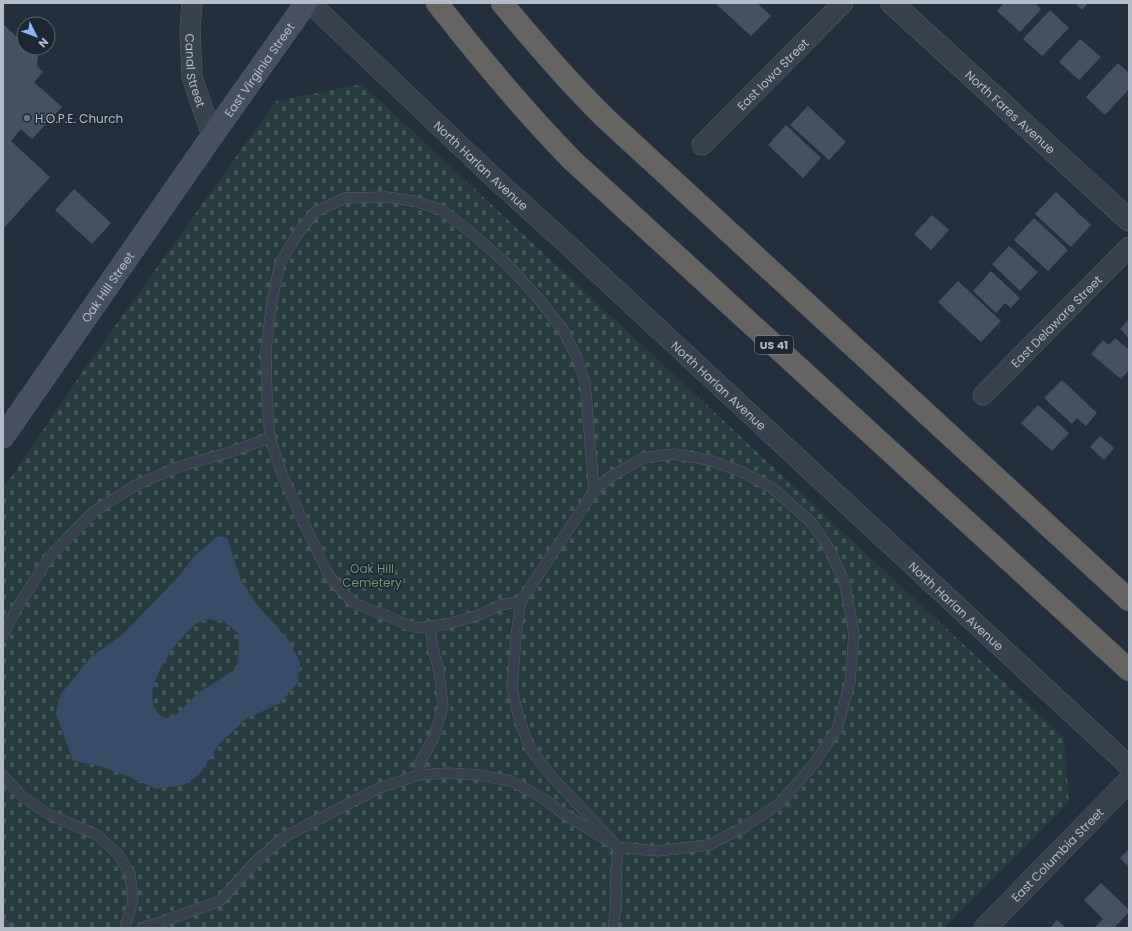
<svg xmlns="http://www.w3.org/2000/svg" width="1132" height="931" font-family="Poppins,sans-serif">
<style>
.cemetery{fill:url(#cemetery-stones)}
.water{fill:#394c67;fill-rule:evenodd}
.building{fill:#455162}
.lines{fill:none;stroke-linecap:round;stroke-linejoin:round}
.service-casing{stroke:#565f6c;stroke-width:11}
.minor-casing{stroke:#565f6c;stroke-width:21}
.tertiary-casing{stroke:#565f6c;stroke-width:23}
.secondary-casing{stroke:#565f6c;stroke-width:23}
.trunk-casing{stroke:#434c59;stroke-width:23}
.service{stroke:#38414e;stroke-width:10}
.minor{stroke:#38414e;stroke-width:20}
.tertiary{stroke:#38414e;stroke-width:22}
.secondary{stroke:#465061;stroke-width:22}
.trunk{stroke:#656462;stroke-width:22}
.worship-dot{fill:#6b7280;stroke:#1d2633;stroke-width:1.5}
.labels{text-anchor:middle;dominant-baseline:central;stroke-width:3;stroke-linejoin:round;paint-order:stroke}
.shield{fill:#1d2633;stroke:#878f9c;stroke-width:1}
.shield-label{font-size:11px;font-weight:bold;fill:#b4bcc9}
.street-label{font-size:12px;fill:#b4bcc9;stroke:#1d2633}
.poi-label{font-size:12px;fill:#b4bcc9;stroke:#1d2633;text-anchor:start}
.park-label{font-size:12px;fill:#6b9a76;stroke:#1d2633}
</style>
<defs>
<pattern id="cemetery-stones" width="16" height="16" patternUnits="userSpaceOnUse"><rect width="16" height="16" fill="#263c3f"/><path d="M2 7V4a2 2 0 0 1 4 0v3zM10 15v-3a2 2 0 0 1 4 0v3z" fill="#435659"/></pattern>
</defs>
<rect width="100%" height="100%" fill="#242f3e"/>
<polygon class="cemetery" points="362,84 1064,738 1069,802 944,928 3,928 3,489 90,361 276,101"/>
<path class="water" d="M218,536L227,538L241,580L258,606L287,638L300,662L298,683L280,703L246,719L220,743L199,775L184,785L156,789L125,775L100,766L73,761L56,714L60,695L91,657L123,634L181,574L195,555ZM209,619L224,622L237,632L239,648L237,664L233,671L198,693L175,716L166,718C164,717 160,715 158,713C138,690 176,640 195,625C198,622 204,621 209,619Z"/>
<g class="building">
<polygon points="715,3 757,3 771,16 751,36"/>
<polygon points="1004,3 1035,3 1041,9 1020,32 997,11"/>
<polygon points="1075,3 1088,3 1082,10"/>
<polygon points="1050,10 1069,28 1042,56 1023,39"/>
<polygon points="3,24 24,44 24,48 29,48 38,56 37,66 43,72 34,82 62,107 32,139 21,129 11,141 50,177 3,229"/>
<polygon points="1080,39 1101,57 1079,80 1059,62"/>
<polygon points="1118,63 1129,73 1129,89 1105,115 1086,97"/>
<polygon points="808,106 846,142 829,160 790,125"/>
<polygon points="786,125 821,158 803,178 768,145"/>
<polygon points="74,189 111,223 92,244 55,210"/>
<polygon points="1056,192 1091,225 1071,247 1035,214"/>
<polygon points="932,215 949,230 931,250 914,234"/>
<polygon points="1034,218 1068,250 1048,271 1014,240"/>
<polygon points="1009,246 1038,272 1020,291 992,264"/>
<polygon points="991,271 1020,298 1011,308 1005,303 996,313 973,291"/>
<polygon points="958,281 1001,321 981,342 938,302"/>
<polygon points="1129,319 1129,338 1120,329"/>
<polygon points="1115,338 1129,350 1129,370 1121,379 1091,354 1103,340 1109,345"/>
<polygon points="1062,380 1097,413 1086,426 1077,418 1072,424 1044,398"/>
<polygon points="1038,405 1069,433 1052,451 1021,423"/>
<polygon points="1100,436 1114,448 1104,460 1090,447"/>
<polygon points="1129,849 1129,867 1120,858"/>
<polygon points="1101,883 1129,910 1129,912 1114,928 1094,928 1103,919 1084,900"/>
<polygon points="1057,920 1066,928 1050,928"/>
</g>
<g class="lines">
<g class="service-casing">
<g id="service">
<polygon points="673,454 709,460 742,472 771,487 811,522 830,550 845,584 854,634 850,682 837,729 813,765 779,804 744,827 709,845 657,851 618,847 553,778 529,747 518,715 512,689 516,636 521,601 594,491 610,477 643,458"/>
<polyline points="521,601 501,605 479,615 447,624 416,628 352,602 329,576 302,519 283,477 270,438 267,399 266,350 272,301 280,263 297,235 315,212 345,198 386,197 414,201 442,210 474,235 509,266 538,298 563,330 576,356 585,382 594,491"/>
<polyline points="3,635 18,606 50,556 93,512 136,485 181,466 227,453 270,438"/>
<polyline points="419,775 420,762 434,737 443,707 439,671 432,645 431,626"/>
<polyline points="3,776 23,797 48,814 97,835 118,854 130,874 133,900 125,928"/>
<polyline points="3,925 6,928"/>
<polyline points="142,928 161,922 220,901 256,861 284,837 379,788 419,775 448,773 479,775 511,781 544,799 564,814 618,847 616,872 616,906 613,928"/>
</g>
</g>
<g class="minor-casing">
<g id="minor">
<path id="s1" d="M192,3L190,29L192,77L212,136"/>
<path id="s2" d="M310,3L493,177L568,245L1129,766"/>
<path id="s3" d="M702,145L843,3"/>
<path id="s4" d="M983,395L1129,247"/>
</g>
</g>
<g class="tertiary-casing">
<g id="tertiary">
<path id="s5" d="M892,3L1129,220"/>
<path id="s6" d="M985,928L1129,781"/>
</g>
</g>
<g class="secondary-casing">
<g id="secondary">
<path id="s7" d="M3,437L212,136L306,3"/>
</g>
</g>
<g class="trunk-casing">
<g id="trunk">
<path d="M437,3C480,58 524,111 573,161L1129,670"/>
<path d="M502,3C535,43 568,81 604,117L1129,600"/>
</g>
</g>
<use href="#service" class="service"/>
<use href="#minor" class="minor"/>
<use href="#tertiary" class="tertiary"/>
<use href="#secondary" class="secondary"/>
<use href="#trunk" class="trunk"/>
</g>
<circle class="worship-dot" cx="27" cy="118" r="4"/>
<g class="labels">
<rect class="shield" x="755" y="336" width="38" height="18" rx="3"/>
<g class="shield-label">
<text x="774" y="345">US 41</text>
</g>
<g class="street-label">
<text stroke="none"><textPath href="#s7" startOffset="448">East Virginia Street</textPath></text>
<text stroke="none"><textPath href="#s1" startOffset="68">Canal Street</textPath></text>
<text stroke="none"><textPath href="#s3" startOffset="100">East Iowa Street</textPath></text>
<text stroke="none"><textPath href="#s5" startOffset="161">North Fares Avenue</textPath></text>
<text stroke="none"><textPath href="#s2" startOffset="236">North Harlan Avenue</textPath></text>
<text stroke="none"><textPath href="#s7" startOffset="183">Oak Hill Street</textPath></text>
<text stroke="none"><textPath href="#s4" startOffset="104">East Delaware Street</textPath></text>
<text stroke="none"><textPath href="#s2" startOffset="560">North Harlan Avenue</textPath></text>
<text stroke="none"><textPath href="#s2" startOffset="884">North Harlan Avenue</textPath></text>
<text stroke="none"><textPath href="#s6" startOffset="103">East Columbia Street</textPath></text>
</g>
<g class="poi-label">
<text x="35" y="118">H.O.P.E. Church</text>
</g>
<g class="park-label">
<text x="372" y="568">Oak Hill<tspan x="372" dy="14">Cemetery</tspan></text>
</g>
</g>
<rect width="1132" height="931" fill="none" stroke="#b4bcc9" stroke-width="8"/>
<g transform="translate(36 36) rotate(132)"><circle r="19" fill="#1d2633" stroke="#59626f"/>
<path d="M0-3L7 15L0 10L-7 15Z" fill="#8ab4f8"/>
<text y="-6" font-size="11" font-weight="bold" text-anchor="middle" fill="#b4bcc9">N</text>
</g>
</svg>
